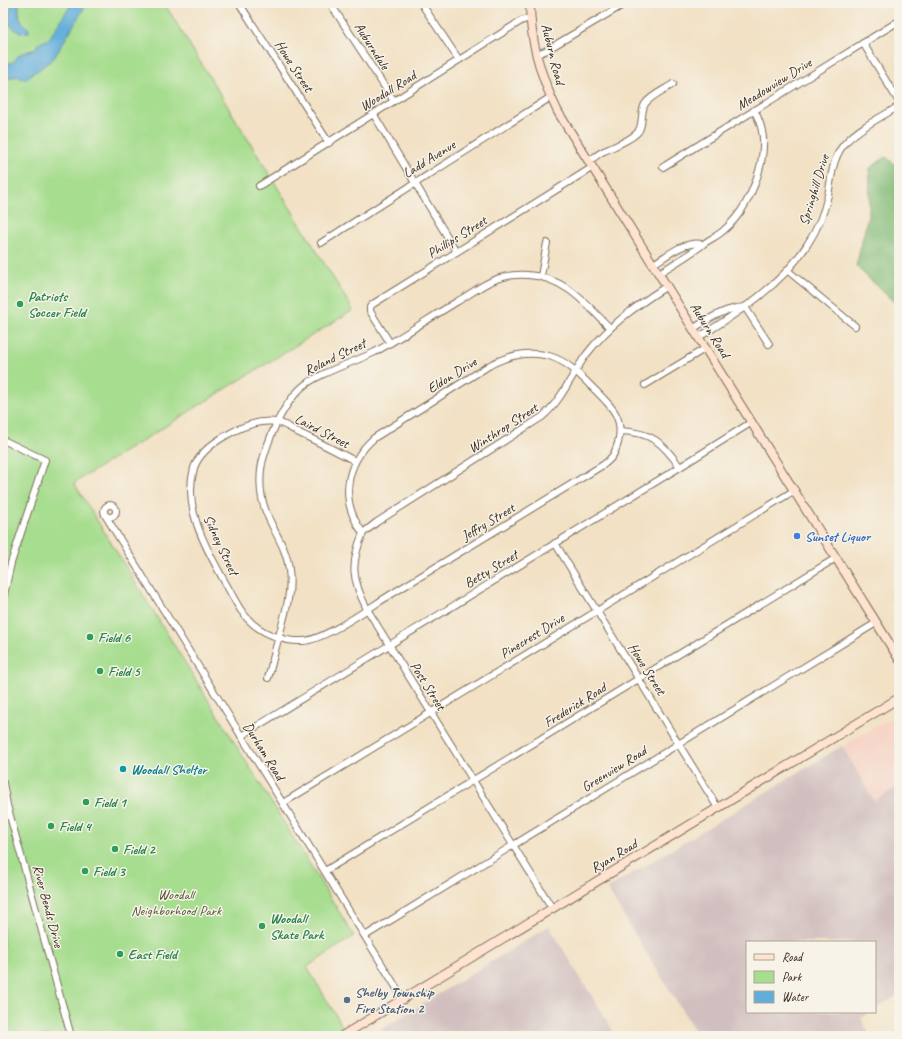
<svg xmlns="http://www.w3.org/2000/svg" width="902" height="1039" font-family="Caveat,sans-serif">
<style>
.built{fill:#f6d2c5}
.industrial{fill:#d1bfbf}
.green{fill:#a6dd8e;stroke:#708456}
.forest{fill:#84bc79;stroke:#60734c}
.water{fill:#62aedb;stroke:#4e6c7c}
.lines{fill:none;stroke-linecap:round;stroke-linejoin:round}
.street-casing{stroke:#7b6a58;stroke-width:8}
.secondary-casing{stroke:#7b6a58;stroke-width:10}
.street{stroke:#fff;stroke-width:6}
.secondary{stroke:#fee3d1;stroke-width:8}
.leisure-dot{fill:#2e9e5b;stroke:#f7f3e8;stroke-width:1.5}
.shop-dot{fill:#3f7fe0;stroke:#f7f3e8;stroke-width:1.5}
.culture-dot{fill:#0f9aa8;stroke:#f7f3e8;stroke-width:1.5}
.service-dot{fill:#5c6f8a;stroke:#f7f3e8;stroke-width:1.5}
.labels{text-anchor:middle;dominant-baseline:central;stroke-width:3;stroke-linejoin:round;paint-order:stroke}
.street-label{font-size:14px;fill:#3b2a1e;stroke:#f7f3e8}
.leisure-label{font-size:14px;font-weight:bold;fill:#27864d;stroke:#f7f3e8;text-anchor:start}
.shop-label{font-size:14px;font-weight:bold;fill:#366cbe;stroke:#f7f3e8;text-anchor:start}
.culture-label{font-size:14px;font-weight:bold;fill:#0d838f;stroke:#f7f3e8;text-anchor:start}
.park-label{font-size:14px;fill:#56573a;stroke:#f7f3e8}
.service-label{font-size:14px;font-weight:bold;fill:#4e5e75;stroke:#f7f3e8;text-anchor:start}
</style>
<rect width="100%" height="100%" fill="#f7f3e8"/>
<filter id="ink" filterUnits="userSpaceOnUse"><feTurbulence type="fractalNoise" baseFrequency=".025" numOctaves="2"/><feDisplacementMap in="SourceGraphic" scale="8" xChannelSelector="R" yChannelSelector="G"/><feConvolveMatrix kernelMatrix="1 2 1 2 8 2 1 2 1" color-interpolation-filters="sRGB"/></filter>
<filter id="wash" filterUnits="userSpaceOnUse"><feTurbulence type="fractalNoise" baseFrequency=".012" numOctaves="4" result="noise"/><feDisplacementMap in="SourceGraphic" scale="16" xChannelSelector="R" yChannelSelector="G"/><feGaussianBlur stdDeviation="0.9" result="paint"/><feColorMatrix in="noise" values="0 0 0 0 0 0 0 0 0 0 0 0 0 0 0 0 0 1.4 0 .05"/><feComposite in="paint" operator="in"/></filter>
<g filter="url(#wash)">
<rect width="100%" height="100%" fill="#f2e1c4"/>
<polygon class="built" points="899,714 899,786 874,801 842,746"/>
<g class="industrial">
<polygon points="842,746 874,801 899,786 899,994 875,1009 875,942 747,942 747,1012 869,1012 861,1018 870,1036 698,1036 607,889"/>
<polygon points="549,926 616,1036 371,1036"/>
</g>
<polygon class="green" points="3,3 164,3 353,310 74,483 354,936 307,967 344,1029 332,1036 3,1036"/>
<polygon class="forest" points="886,157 899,168 899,310 898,306 856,266 869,212 870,168"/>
<g class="water">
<path d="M11,3H19C19,18 18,18 29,29V32L20,33L12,27L7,20L11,9Z"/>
<path d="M72,3H87L54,58L37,71L33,72L26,80C19,74 11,77 3,80V65L13,62L20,54L35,49L38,44L49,39Z"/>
</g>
</g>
<g filter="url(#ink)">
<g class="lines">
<g class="street-casing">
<g id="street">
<polyline points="239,3 329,143"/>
<polyline points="330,3 394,101"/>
<polyline points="421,3 459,60"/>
<polyline points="863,43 899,102"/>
<polyline points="537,54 545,51 626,3"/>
<polyline points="374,115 456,251"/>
<path d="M589,161C594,158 599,153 604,151C615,146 629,141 637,133C644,126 640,112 645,104C650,96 666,89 673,84"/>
<polyline points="663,167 899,21"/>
<polyline points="259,186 521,21 530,18"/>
<polyline points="321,243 551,97"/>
<path d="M653,264C667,256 685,240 702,244"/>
<polyline points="787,270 855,326"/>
<path d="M659,273C674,264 689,255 702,245C708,240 716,237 723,231C743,214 755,189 761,163C765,143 764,128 754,110"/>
<polyline points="541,276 547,243"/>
<polyline points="745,307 769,344"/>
<path d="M694,328C712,317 723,309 745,307"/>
<path d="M699,337C739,312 781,286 807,245C817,230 824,213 828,195C832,176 832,157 846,142C860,127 882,117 899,106"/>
<polyline points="390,343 370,311 370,307 373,304 593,167"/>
<polyline points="645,385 706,348"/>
<path d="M620,431C652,432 663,443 680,467"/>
<polyline points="3,440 45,460 11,563 3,599"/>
<path d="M355,461C336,451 317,441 297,432C291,428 283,423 276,422C259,420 240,427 225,436C213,443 199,453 194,468C182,510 208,551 227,586C235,600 241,614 253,624C266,635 286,642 303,641C325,640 370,607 390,595C461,552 532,509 603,465C612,459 615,453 618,443C625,416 609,404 591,386C579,374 567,361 549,356C529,351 509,355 490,365L374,438C345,464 339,501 363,533C350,564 352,580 367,609L552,908"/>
<circle cx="110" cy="511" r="6"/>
<polyline points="105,515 404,1000"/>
<path d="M363,533L377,522L542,417C562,400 571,376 586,355C608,326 637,305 667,286"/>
<polyline points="555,543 718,808"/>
<path d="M268,678C272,664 275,650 279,636C285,614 292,593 289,570C287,547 272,530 265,509C259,493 259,471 264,456C271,433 283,406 300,389C315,374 355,362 375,352C403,336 430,318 458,301C469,295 480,286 492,281C503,276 516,274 528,275C565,277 586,304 610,328"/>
<polyline points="241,736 680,467 752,422"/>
<polyline points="3,783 7,805 71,1036"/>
<polyline points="283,803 795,490"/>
<polyline points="325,871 836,558"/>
<polyline points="365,936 876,623"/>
</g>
</g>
<g class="secondary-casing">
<g id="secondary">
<path d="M530,3C530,41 541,78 558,112L899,659"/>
<polyline points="342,1036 899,698"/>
</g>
</g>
<use href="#street" class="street"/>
<use href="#secondary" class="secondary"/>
</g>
</g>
<g class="leisure-dot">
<circle cx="20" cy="304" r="4"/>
<circle cx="90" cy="637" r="4"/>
<circle cx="100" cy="671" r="4"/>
<circle cx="86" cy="802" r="4"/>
<circle cx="51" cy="826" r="4"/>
<circle cx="115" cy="849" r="4"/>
<circle cx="85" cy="871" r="4"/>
<circle cx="262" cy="926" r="4"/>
<circle cx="120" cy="954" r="4"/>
</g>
<circle class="shop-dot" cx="797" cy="536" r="4"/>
<circle class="culture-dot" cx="123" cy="769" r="4"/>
<circle class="service-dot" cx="347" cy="1000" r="4"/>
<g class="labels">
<g class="street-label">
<text transform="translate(372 46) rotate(57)">Auburndale</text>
<text transform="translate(553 54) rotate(76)">Auburn Road</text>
<text transform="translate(294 66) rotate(57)">Howe Street</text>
<text transform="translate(774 84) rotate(-32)">Meadowview Drive</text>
<text transform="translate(388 91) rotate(-32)">Woodall Road</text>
<text transform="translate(429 159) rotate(-32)">Ladd Avenue</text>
<text transform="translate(814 190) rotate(-73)">Springhill Drive</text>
<text transform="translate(457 237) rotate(-32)">Phillips Street</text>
<text transform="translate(710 330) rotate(58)">Auburn Road</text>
<text transform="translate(335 357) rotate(-26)">Roland Street</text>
<text transform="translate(452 375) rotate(-32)">Eldon Drive</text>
<text transform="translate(503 428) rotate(-33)">Winthrop Street</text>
<text transform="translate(322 431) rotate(27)">Laird Street</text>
<text transform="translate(488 522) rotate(-31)">Jeffry Street</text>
<text transform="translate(221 545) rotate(65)">Sidney Street</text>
<text transform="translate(491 569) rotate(-31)">Betty Street</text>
<text transform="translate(532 636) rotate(-32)">Pinecrest Drive</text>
<text transform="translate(647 669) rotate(58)">Howe Street</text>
<text transform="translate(428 686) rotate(58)">Post Street</text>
<text transform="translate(575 705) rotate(-32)">Frederick Road</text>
<text transform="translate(264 751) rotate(58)">Durham Road</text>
<text transform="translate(614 769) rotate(-32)">Greenview Road</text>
<text transform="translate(614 856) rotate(-31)">Ryan Road</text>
<text transform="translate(48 906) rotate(75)">River Bends Drive</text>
</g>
<g class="leisure-label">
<text x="28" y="296">Patriots<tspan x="28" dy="16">Soccer Field</tspan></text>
<text x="98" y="637">Field 6</text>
<text x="108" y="671">Field 5</text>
<text x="94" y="802">Field 1</text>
<text x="59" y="826">Field 4</text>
<text x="123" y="849">Field 2</text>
<text x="93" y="871">Field 3</text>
<text x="270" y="918">Woodall<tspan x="270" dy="16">Skate Park</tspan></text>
<text x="128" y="954">East Field</text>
</g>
<g class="shop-label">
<text x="805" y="536">Sunset Liquor</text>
</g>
<g class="culture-label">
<text x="131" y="769">Woodall Shelter</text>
</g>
<g class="park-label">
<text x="176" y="894">Woodall<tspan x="176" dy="16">Neighborhood Park</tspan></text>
</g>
<g class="service-label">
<text x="355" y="992">Shelby Township<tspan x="355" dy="16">Fire Station 2</tspan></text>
</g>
</g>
<rect width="902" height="1039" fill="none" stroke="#f7f3e8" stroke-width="16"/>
<rect x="746" y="941" width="130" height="72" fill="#f7f3e8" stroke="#aca397"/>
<rect x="754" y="954" width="20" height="6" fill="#fee3d1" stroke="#aca397"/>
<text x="782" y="961" font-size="12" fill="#3b2a1e">Road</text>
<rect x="754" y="971" width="20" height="12" fill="#a6dd8e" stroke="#aca397"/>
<text x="782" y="981" font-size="12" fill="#3b2a1e">Park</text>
<rect x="754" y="991" width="20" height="12" fill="#62aedb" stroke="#aca397"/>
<text x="782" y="1001" font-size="12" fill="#3b2a1e">Water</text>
</svg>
